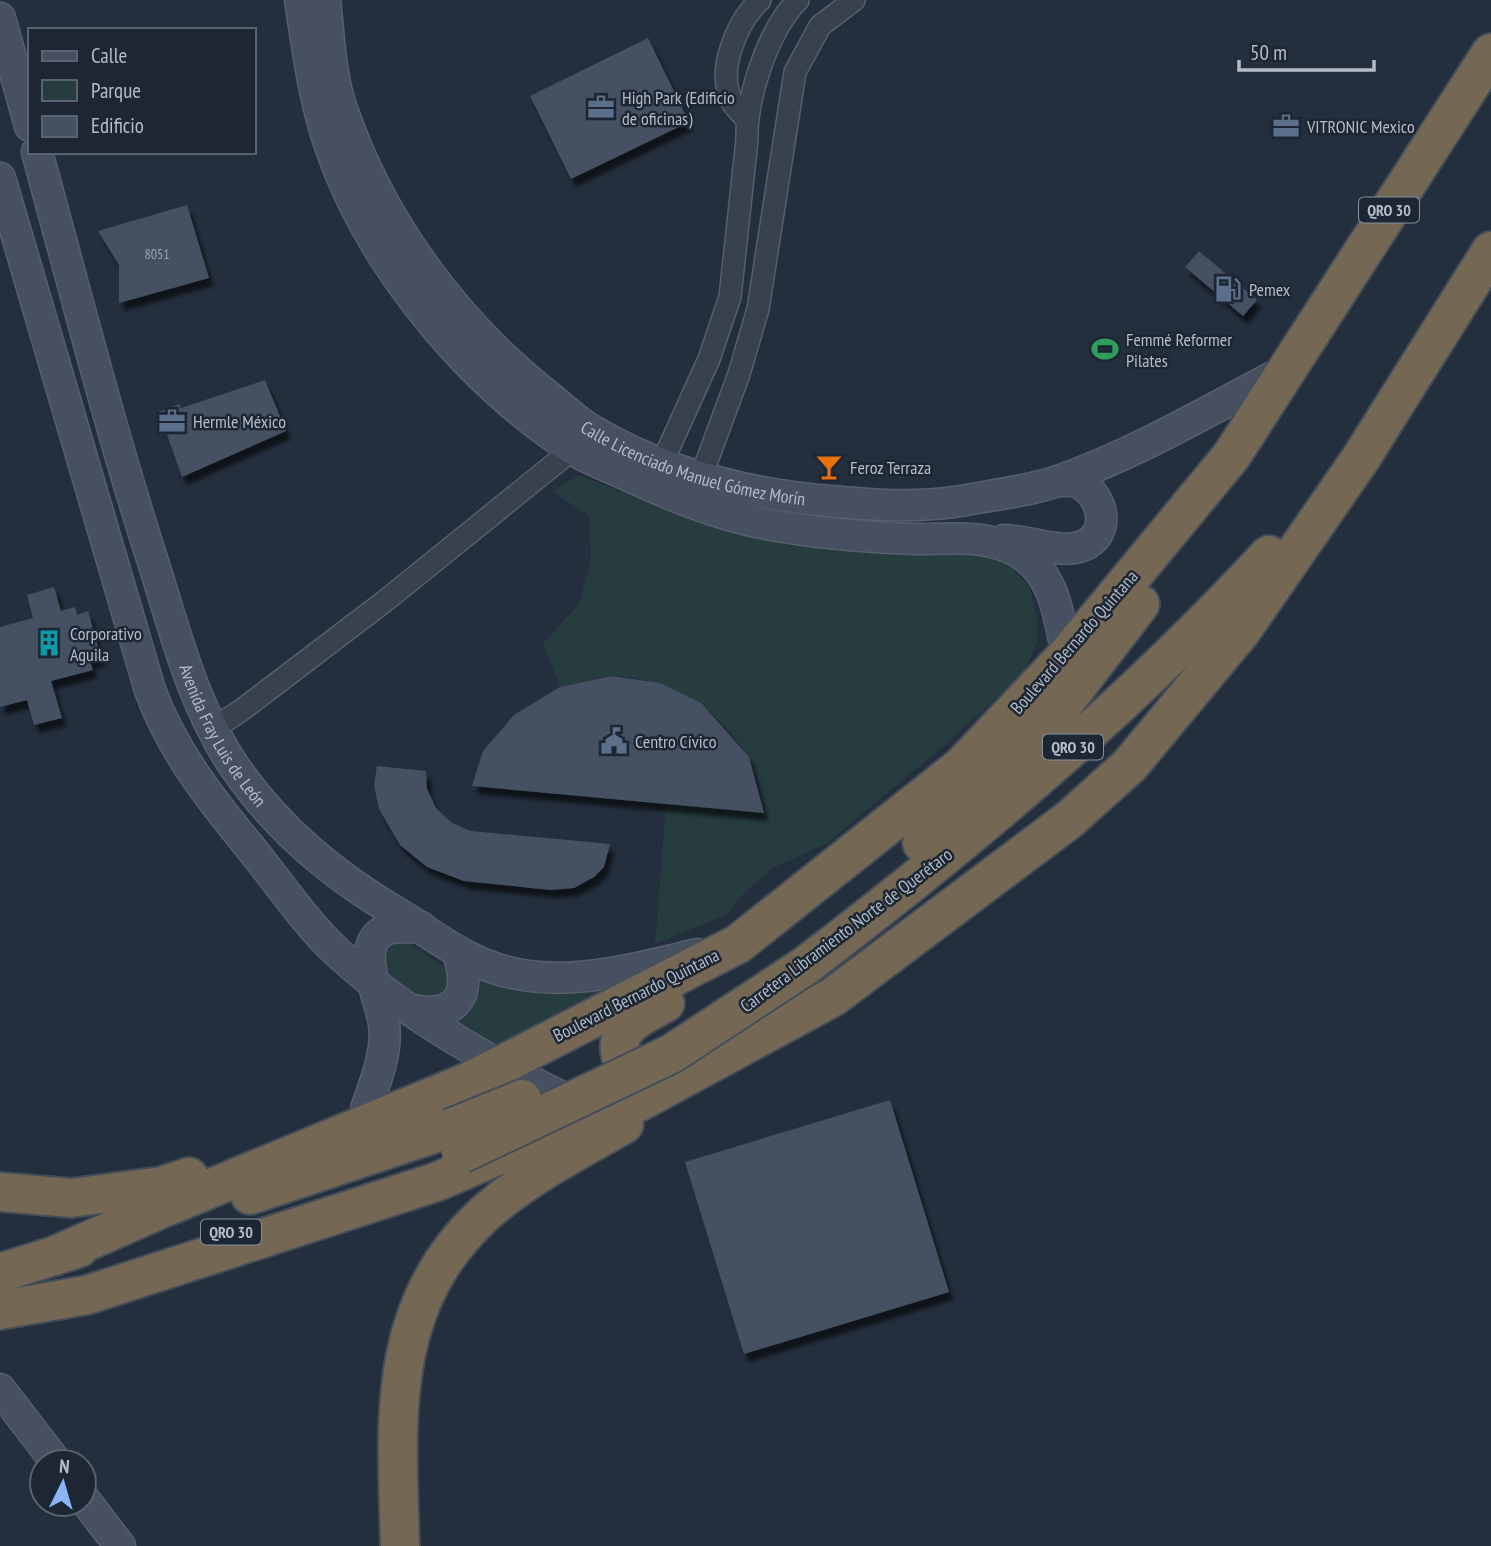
<svg xmlns="http://www.w3.org/2000/svg" width="1491" height="1546" font-family="'PT Sans Narrow',sans-serif">
<style>
.green{fill:#263c3f}
.building{fill:#455162;filter:url(#shadow)}
.lines{fill:none;stroke-linecap:round;stroke-linejoin:round}
.street-casing{stroke:#565f6c;stroke-width:24}
.secondary-casing{stroke:#565f6c;stroke-width:33}
.highway-casing{stroke:#434c59;stroke-width:42}
.street{stroke:#38414e;stroke-width:21}
.secondary{stroke:#465061;stroke-width:30}
.highway{stroke:#746855;stroke-width:38}
.highway-bridge-casing{stroke:#434c59;stroke-width:42;stroke-linecap:butt}
.highway-bridge{stroke:#746855;stroke-width:38}
.labels{text-anchor:middle;dominant-baseline:central;stroke-width:5;stroke-linejoin:round;paint-order:stroke}
.number-label{font-size:14px;fill:#98a1af}
.shield{fill:#1d2633;stroke:#878f9c;stroke-width:2}
.shield-label{font-size:16px;font-weight:bold;fill:#b4bcc9}
.poi-label{font-size:18px;fill:#b4bcc9;stroke:#1d2633;text-anchor:start}
.street-label{font-size:18px;fill:#b4bcc9;stroke:#1d2633}
</style>
<defs>
<filter id="shadow"><feDropShadow dx="4.5" dy="8" stdDeviation="2" flood-color="#0009"/></filter>
</defs>
<rect width="100%" height="100%" fill="#242f3e"/>
<g class="green">
<path d="M579,475L702,524L787,545L872,550L974,548L1008,563L1030,588L1037,619V643L1023,674L944,746L826,844L773,868L740,897L726,915L655,944L666,804L763,813C759,795 757,771 747,755C718,708 669,678 613,676C597,676 577,684 560,687L543,643L579,604L591,560L589,516L552,491Z"/>
<polygon points="402,939 453,973 523,991 587,991 651,981 488,1049 376,978 378,943"/>
</g>
<g class="building">
<polygon points="648,38 689,122 571,179 530,96"/>
<polygon points="187,205 209,278 119,303 119,265 98,231"/>
<polygon points="1199,251 1257,300 1243,316 1185,267"/>
<polygon points="265,380 286,431 182,477 159,412 179,404 181,408"/>
<polygon points="54,587 61,611 75,607 77,615 88,611 101,658 90,661 93,670 51,681 62,718 34,725 27,700 0,707 0,627 33,618 27,595"/>
<polygon points="611,676 660,683 701,703 749,757 764,813 472,786 483,751 514,715 560,687"/>
<polygon points="377,766 426,771 427,789 436,808 452,823 471,831 610,844 604,867 594,877 574,888 551,890 464,881 427,867 400,845 379,809 374,785"/>
<polygon points="890,1100 949,1292 744,1354 685,1162"/>
</g>
<g class="lines">
<g class="street-casing">
<g id="street">
<path d="M746,119C742,113 735,108 732,102C716,70 737,22 760,0"/>
<path d="M662,463L709,359L730,297L747,140C746,98 768,30 798,0"/>
<polyline points="701,477 739,374 758,309 795,72 820,26 854,0"/>
<polyline points="212,729 239,712 385,601 583,441"/>
</g>
</g>
<g class="secondary-casing">
<g id="secondary">
<path d="M300,0C308,51 314,101 331,149C372,266 469,382 572,449C585,458 603,464 618,471C665,493 714,514 766,524C814,533 864,537 913,539C950,540 983,533 1018,552C1055,573 1059,617 1067,655"/>
<path id="s1" d="M325,0C329,35 330,73 341,106C379,220 455,323 548,396C563,408 577,422 593,431C664,473 748,494 829,501C872,505 918,508 961,501C993,495 1030,491 1061,480C1141,451 1213,408 1288,369"/>
<polyline points="0,18 30,126"/>
<path id="s2" d="M37,152C75,290 110,429 154,565C176,635 194,708 236,769C279,831 335,877 399,914C427,931 455,953 486,965C553,992 631,970 697,954"/>
<path d="M0,178L150,690C172,750 209,797 249,846C276,879 307,925 338,953C410,1019 499,1067 586,1109"/>
<path d="M1004,540C1027,540 1053,552 1075,548C1112,541 1107,498 1079,483C1073,480 1064,481 1057,481"/>
<path d="M413,1010C460,1019 472,991 457,951"/>
<path d="M366,1109C375,1082 388,1053 384,1024C381,999 351,942 388,929C397,926 411,928 421,927"/>
<polyline points="0,1389 56,1462"/>
<polyline points="84,1499 120,1546"/>
</g>
</g>
<g class="highway-casing">
<g id="highway">
<polyline points="922,843 1042,732 1140,604"/>
<path d="M805,966C970,840 1128,707 1269,555"/>
<path d="M665,1003C640,1017 611,1027 622,1060C638,1069 652,1071 670,1068"/>
<polyline points="0,1192 71,1198 162,1186 189,1177"/>
<polyline points="250,1195 451,1128"/>
<polyline points="54,1256 156,1211 470,1081 738,944 962,766 1067,655 1232,455 1491,53"/>
<polyline points="0,1273 79,1248"/>
<polyline points="0,1310 87,1295 436,1182 595,1114 639,1102 833,997 1070,819 1130,765 1242,630 1361,458 1491,251"/>
<path d="M400,1546C397,1424 384,1309 481,1217C523,1178 576,1152 624,1124"/>
</g>
</g>
<use href="#street" class="street"/>
<use href="#secondary" class="secondary"/>
<use href="#highway" class="highway"/>
<g class="highway-bridge-casing">
<g id="highway-bridge">
<polyline points="451,1128 522,1099"/>
<polyline points="461,1154 671,1054 805,966"/>
</g>
</g>
<use href="#highway-bridge" class="highway-bridge"/>
</g>
<defs>
<g id="office-bare" transform="scale(2.1)"><path d="M-6-3h4V-5.5h4V-3h4V5H-6ZM-1-4.5V-3h2v-1.5ZM-6 0V1H6V0Z" fill="#5c6f8a" stroke="#1d2633" stroke-width="2.5" paint-order="stroke"/></g>
<g id="fuel-bare" transform="scale(2.1)"><path d="M-5.5-6h7V0h2V4h1.3V-2.5L3-4.5l.8-.8L6-3V5H2.5V1h-1V6h-7ZM-4.2-4.7v3.2H.2V-4.7Z" fill="#5c6f8a" stroke="#1d2633" stroke-width="2.5" paint-order="stroke"/></g>
<g id="stadium-bare" transform="scale(2.1)"><path d="M0-5a6.5 5 0 1 0 0 10a6.5 5 0 1 0 0-10ZM-3.5-1.8h7v3.6h-7Z" fill="#2e9e5b" stroke="#1d2633" stroke-width="2.5" paint-order="stroke"/></g>
<g id="bar-bare" transform="scale(2.1)"><path d="M-6-5H6L.8 .8V4.5H3.5V6h-7V4.5H-.8V.8Z" fill="#e8710a" stroke="#1d2633" stroke-width="2.5" paint-order="stroke"/></g>
<g id="building-bare" transform="scale(2.1)"><path d="M-4-6H4V6H1V3H-1V6H-4ZM-2.5-4.3h1.7v1.8h-1.7ZM.8-4.3h1.7v1.8H.8ZM-2.5-1h1.7V.8h-1.7ZM.8-1h1.7V.8H.8Z" fill="#0f9aa8" stroke="#1d2633" stroke-width="2.5" paint-order="stroke"/></g>
<g id="civic-bare" transform="scale(2.1)"><path d="M-.6-6.5H3V-4.5H.6V-3L4-1V1h2V6H-6V1h2V-1L-.6-3ZM-1.2 2.5V6h2.4V2.5Z" fill="#5c6f8a" stroke="#1d2633" stroke-width="2.5" paint-order="stroke"/></g>
</defs>
<g fill-rule="evenodd">
<use href="#office-bare" x="601" y="107"/>
<use href="#office-bare" x="1286" y="126"/>
<use href="#fuel-bare" x="1228" y="289"/>
<use href="#stadium-bare" x="1105" y="349"/>
<use href="#office-bare" x="172" y="421"/>
<use href="#bar-bare" x="829" y="467"/>
<use href="#building-bare" x="49" y="643"/>
<use href="#civic-bare" x="614" y="741"/>
</g>
<g class="labels">
<g class="number-label">
<text x="157" y="254">8051</text>
</g>
<g class="shield">
<rect x="1359" y="197.5" width="60" height="25" rx="5"/>
<rect x="1043" y="734.5" width="60" height="25" rx="5"/>
<rect x="201" y="1219.5" width="60" height="25" rx="5"/>
</g>
<g class="shield-label">
<text x="1389" y="210">QRO 30</text>
<text x="1073" y="747">QRO 30</text>
<text x="231" y="1232">QRO 30</text>
</g>
<g class="poi-label">
<text x="622" y="97">High Park (Edificio<tspan x="622" dy="21">de oficinas)</tspan></text>
<text x="1307" y="126">VITRONIC Mexico</text>
<text x="1249" y="289">Pemex</text>
<text x="1126" y="339">Femmé Reformer<tspan x="1126" dy="21">Pilates</tspan></text>
<text x="193" y="421">Hermle México</text>
<text x="850" y="467">Feroz Terraza</text>
<text x="70" y="633">Corporativo<tspan x="70" dy="21">Aguila</tspan></text>
<text x="635" y="741">Centro Cívico</text>
</g>
<g class="street-label">
<text stroke="none"><textPath href="#s1" startOffset="632">Calle Licenciado Manuel Gómez Morín</textPath></text>
<text transform="translate(1074 642) rotate(-49)">Boulevard Bernardo Quintana</text>
<text stroke="none"><textPath href="#s2" startOffset="614">Avenida Fray Luis de León</textPath></text>
<text transform="translate(846 930) rotate(-37)">Carretera Libramiento Norte de Querétaro</text>
<text transform="translate(636 995) rotate(-27)">Boulevard Bernardo Quintana</text>
</g>
</g>
<rect x="28" y="28" width="228" height="126" fill="#1d2633" stroke="#59626f" stroke-width="2"/>
<rect x="42" y="51" width="35" height="10" fill="#465061" stroke="#59626f" stroke-width="2"/>
<text x="91" y="63" font-size="21" fill="#b4bcc9">Calle</text>
<rect x="42" y="80" width="35" height="21" fill="#263c3f" stroke="#59626f" stroke-width="2"/>
<text x="91" y="98" font-size="21" fill="#b4bcc9">Parque</text>
<rect x="42" y="116" width="35" height="21" fill="#455162" stroke="#59626f" stroke-width="2"/>
<text x="91" y="133" font-size="21" fill="#b4bcc9">Edificio</text>
<g transform="translate(63 1483) rotate(5)"><circle r="33" fill="#1d2633" stroke="#59626f" stroke-width="2"/>
<path d="M0-5L12 26L0 18L-12 26Z" fill="#8ab4f8"/>
<text y="-10" font-size="19" font-weight="bold" text-anchor="middle" fill="#b4bcc9">N</text>
</g>
<path d="M1239 60v10h135v-10" fill="none" stroke="#b4bcc9" stroke-width="3.5"/>
<text x="1250" y="60" font-size="21" fill="#b4bcc9" stroke="#1d2633" stroke-width="5" paint-order="stroke">50 m</text>
</svg>
